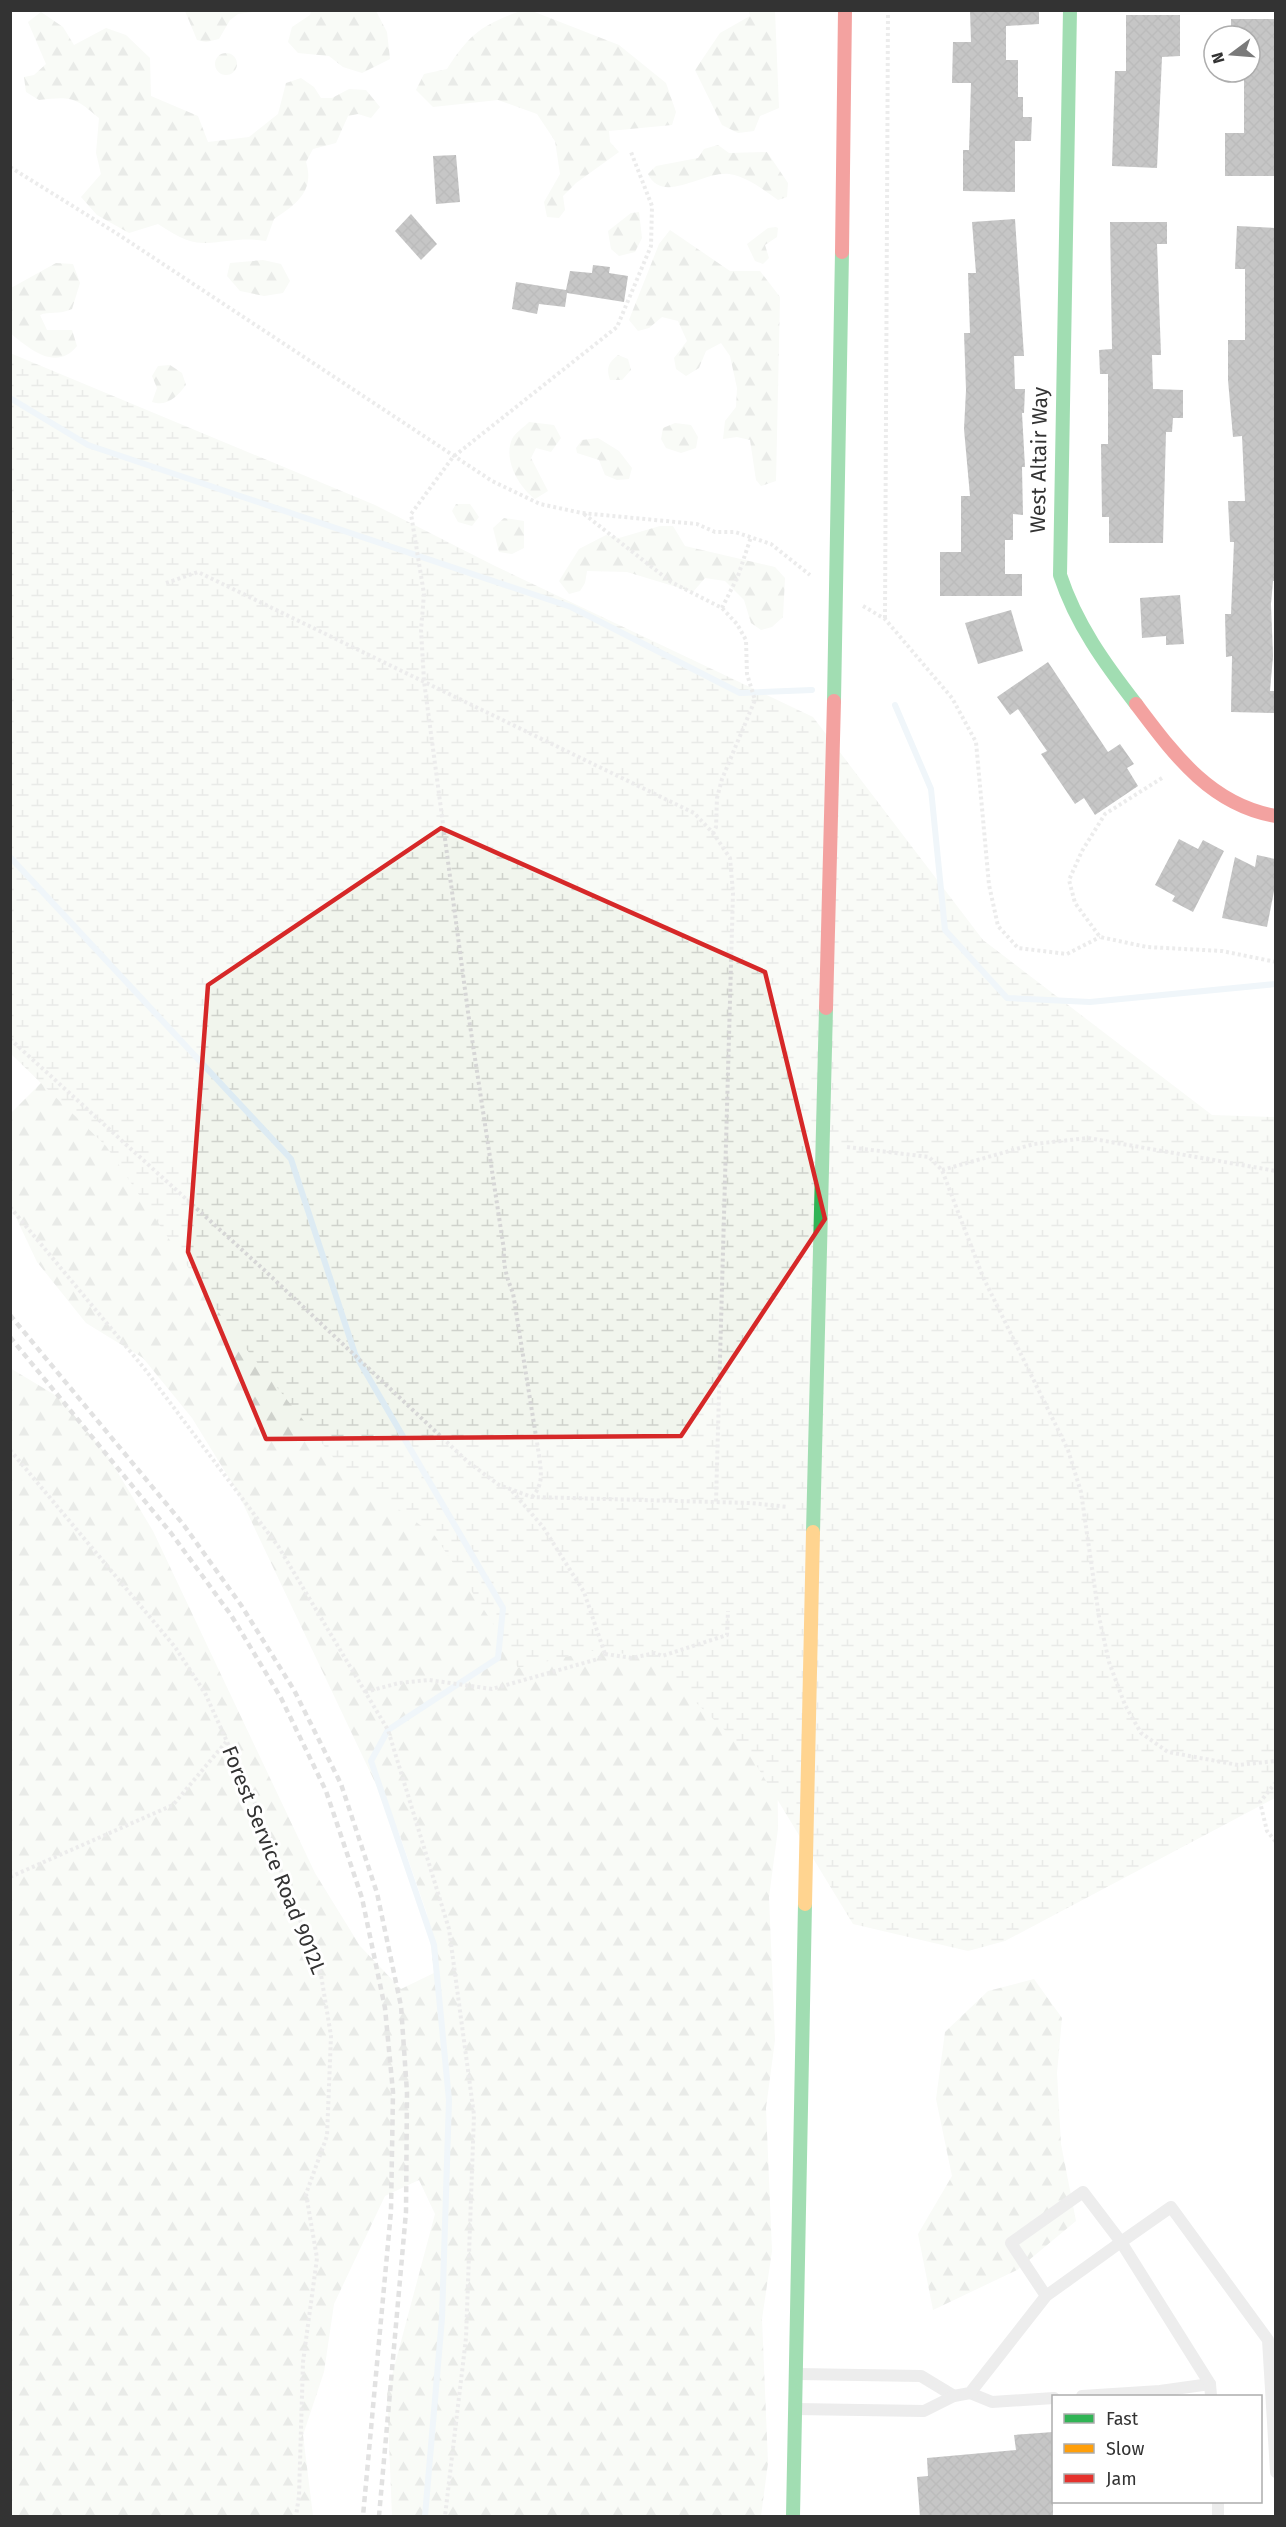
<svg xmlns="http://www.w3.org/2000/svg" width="1286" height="2527" font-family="'Fira Sans',sans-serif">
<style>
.forest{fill:url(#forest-firs)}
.wetland{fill:url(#wetland-marsh)}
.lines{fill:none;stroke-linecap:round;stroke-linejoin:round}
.stream{stroke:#ddebf3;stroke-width:6}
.building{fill:url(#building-cross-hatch)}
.path{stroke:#d6d6d6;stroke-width:4;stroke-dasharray:3 3;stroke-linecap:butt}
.lane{stroke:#d7d7d7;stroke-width:12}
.fast{stroke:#30b455;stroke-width:14}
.slow{stroke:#ff9f0a;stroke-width:14}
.jam{stroke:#e5322d;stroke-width:14}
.rail{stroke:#bebebe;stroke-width:4.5;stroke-dasharray:6 4.5;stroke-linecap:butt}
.marked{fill:none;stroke:#d62828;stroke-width:4.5;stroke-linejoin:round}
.labels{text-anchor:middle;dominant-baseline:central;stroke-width:6;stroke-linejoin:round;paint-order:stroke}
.street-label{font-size:21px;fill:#333;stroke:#fff}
</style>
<defs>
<pattern id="forest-firs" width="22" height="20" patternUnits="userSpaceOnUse" patternTransform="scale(1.5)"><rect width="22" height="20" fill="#f1f5ed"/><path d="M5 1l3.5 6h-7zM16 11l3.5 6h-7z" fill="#cfd2cc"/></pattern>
<pattern id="wetland-marsh" width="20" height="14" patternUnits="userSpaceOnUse" patternTransform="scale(1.5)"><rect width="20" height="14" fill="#f1f5ed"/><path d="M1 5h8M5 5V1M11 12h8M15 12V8" fill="none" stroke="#cfd2cc"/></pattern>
<pattern id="building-cross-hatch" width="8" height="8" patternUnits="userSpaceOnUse" patternTransform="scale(1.5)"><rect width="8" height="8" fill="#818181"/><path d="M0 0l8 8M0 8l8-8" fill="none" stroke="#6a6a6a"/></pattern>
</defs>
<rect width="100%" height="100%" fill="#fff"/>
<g class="forest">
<path d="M523,10L532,11L619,45L666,83L676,112L672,125L609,131L610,142L619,152L576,183L563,196L565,210L559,218L547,217L544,202L560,174L555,141L537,114L498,100L433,107L416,90L424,74L447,69C470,33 482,25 523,10Z"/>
<polygon points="185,11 260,11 238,14 230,20 219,39 206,42 197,40"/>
<polygon points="311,11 376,11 387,32 390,59 362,73 343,67 329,56 298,53 288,42 292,27 310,15"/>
<polygon points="749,11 775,11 779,108 760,116 754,131 738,133 722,125 695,70 720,33 750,16"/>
<path d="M41,12L63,27L74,45L106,28L126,35L150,58L151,96L198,116L208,142L249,137L278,114L286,83L301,78L314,87L321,98H332L349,89L366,90L380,107L371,118L358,114L348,116L336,143L313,149L306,162C315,191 296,205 274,219L266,241C242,237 228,242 205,243C188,244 172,233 158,224L129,233L97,215L81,197L101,174L96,153L99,118C75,97 71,96 39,100L26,92L24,77L34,75L46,64L28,22Z"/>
<circle cx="226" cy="64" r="11"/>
<path d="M718,145L729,153L767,152L788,183L787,197L778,200C764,190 746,176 729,174C703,171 663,205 648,174L656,166L698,158L704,149Z"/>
<polygon points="639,212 642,238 635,252 619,256 611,249 608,231 631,213"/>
<polygon points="776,227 778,228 777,237 765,245 769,258 763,264 755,261 747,244 768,228"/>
<polygon points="670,230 730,271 760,271 780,297 776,481 761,486 756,480 750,440 737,437 723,439 725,421 736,407 737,388 730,356 721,343 706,351 699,368 686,376 676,369 674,358 687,341 678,321 662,317 649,328 638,331 629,320 659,244"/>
<polygon points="263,260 281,264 290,281 283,293 264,296 240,291 227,276 230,263"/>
<path d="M56,263L73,264L80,283L72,309C59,315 49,311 40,315L47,330H72L77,346C56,372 30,349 10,333L11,288Z"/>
<path d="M618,355L628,359L631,370L622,380H610C606,368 608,363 618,355Z"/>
<path d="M170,365L182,373L186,385C177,397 167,407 152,402L157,388L152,376L158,366Z"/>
<path d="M529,422L554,425L561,438L551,452L536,448L531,458L548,491L535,499C519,487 503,460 512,439C515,433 524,427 529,422Z"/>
<polygon points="675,423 691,425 698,437 696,448 681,453 666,448 661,439 663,428"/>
<polygon points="598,438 619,451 632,468 629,479 617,480 605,475 599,460 577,453 576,448 582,440"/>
<polygon points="456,504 470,504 479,517 472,526 458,522 452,511"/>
<polygon points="504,518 524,521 524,548 512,554 499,552 493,528"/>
<polygon points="660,526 673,526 685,546 775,567 785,578 783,617 772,627 761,630 751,623 744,600 725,581 705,578 693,592 627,572 587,571 585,583 580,591 569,594 559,581 579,549 606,535 619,538"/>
<polygon points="43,1081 776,1631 778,1829 769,1897 775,2040 766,2108 772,2251 762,2319 768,2463 761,2516 392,2516 387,2394 435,2214 419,2180 385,2196 334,2304 324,2372 303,2435 313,2516 11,2516 10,1368 60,1398 109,1458 153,1531 315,1873 360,1946 401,1989 434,1973 427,1914 399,1833 237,1491 192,1418 143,1358 86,1323 37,1262 11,1207 11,1113"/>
<polygon points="1034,1979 1062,2018 1057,2073 1061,2144 1076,2221 1017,2270 933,2310 918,2234 952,2176 936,2099 945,2032 988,1991"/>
</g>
<polygon class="wetland" points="10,353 375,505 495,566 813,717 983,940 1212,1115 1275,1117 1275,1798 1005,1941 968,1951 853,1924 749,1753 648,1657 596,1650 518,1668 494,1625 435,1536 341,1467 230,1329 106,1146 11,1054"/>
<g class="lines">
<g class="stream">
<polyline points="10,398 88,445 571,607 740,693 812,690"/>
<polyline points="895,705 931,789 945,930 1007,998 1090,1002 1276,984"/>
<polyline points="10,857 291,1159 355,1354 503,1608 498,1658 388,1730 371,1761 434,1945 449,2100 442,2318 425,2516"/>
</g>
</g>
<g class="building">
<polygon points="970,10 1039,10 1039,24 1006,26 1006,60 1018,60 1018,97 1023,97 1023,117 1032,117 1031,141 1015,141 1015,192 963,191 963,150 969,150 971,83 952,83 953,42 971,42"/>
<polygon points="1126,15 1180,15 1180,56 1162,57 1157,168 1112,166 1115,71 1126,71"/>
<polygon points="1231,19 1275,19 1275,176 1225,176 1225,133 1244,133 1244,77 1250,77 1250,36 1231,36"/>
<polygon points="456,155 460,202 436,204 433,156"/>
<polygon points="411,214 437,244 421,260 395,231"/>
<polygon points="1015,219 1024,356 1014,356 1015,389 1025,389 1024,413 1022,413 1025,467 1022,467 1023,515 1013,514 1013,540 1005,540 1005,574 1022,574 1022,596 940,596 940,552 961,552 961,496 970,496 964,429 966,390 964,333 970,333 968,273 976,273 972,222"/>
<polygon points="1110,222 1167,222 1167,244 1157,244 1161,355 1152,355 1153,389 1183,390 1183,418 1173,418 1172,432 1166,432 1163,543 1109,543 1109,517 1102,517 1101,444 1108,444 1108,374 1100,374 1099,350 1112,349"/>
<polygon points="1237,226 1275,228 1275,581 1273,581 1271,604 1273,656 1270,691 1275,691 1275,713 1231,712 1232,656 1226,657 1225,614 1231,614 1234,542 1230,542 1228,501 1245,501 1242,436 1233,437 1228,380 1228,340 1245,340 1245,269 1235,269"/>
<polygon points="593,265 610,267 609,273 628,276 624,302 567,293 565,307 539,304 537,314 512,309 516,282 566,290 570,271 592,273"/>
<polygon points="1180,595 1184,644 1166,645 1166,636 1142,638 1140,598"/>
<polygon points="1011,610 1023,651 978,664 965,623"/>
<polygon points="1048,662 1108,752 1120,744 1134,764 1127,768 1138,786 1095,815 1084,798 1075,804 1041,754 1047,751 1018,709 1010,715 997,697"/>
<polygon points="1179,839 1198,849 1203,840 1224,851 1193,912 1172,901 1175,896 1155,885"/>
<polygon points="1257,855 1275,859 1275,886 1267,927 1222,918 1235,857 1255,867"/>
<polygon points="1053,2432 1053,2517 920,2517 917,2477 928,2476 927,2458 1016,2450 1014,2435"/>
</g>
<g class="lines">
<g class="path">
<polyline points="10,167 116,233 492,481 540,504 582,513 697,524 715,532 735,532 771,544 810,575"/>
<polyline points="584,514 671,582 722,608 737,624 746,640 747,674 755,700 722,779 717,798 716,827 713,833"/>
<polyline points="166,583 198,572 694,813 713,833 730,858 733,893 716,1502"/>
<polyline points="863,606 885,619 952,698 976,742 989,885 998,926 1018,948 1067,954 1100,937"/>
<polyline points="722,608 738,576 751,537"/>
<polyline points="885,618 888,10"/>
<polyline points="1162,778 1105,814 1082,851 1069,880 1075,903 1100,937 1147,947 1222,951 1276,962"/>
<polyline points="10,1039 262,1268 468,1462 499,1485 532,1497 751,1503 788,1507"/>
<polyline points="847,1147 929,1157 942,1170 983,1277 1068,1450 1081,1492 1099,1617 1109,1662 1125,1705 1141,1733 1168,1752 1238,1765 1276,1761"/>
<polyline points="942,1170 1034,1144 1088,1138 1276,1171"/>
<polyline points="10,1207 144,1368 278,1546 388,1730 449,1929 474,2115 466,2338 445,2516"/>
<polyline points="10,1450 175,1647 205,1693 257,1808 321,1975 331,2036 327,2136 306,2194 317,2258 303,2362 299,2496 296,2516"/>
<polyline points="512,1491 543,1527 584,1592 605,1654"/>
<path d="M532,1497C544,1484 541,1472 539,1455L513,1293C507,1279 503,1265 504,1250L468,1012L424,681L421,630L424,594L411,514L453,457L617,327L651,246L652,206L631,152"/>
<polyline points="605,1654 632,1658 655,1653 662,1656 727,1635 728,1611"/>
<polyline points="365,1692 399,1683 429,1680 492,1689 598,1659 605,1654"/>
<polyline points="1276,1782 1260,1802 1267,1831 1276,1842"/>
<polyline points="10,1877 173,1805 226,1742"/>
</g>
<g class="lane">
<polyline points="798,2374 921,2376 954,2396"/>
<polyline points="970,2393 992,2402 1054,2398"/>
<polyline points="1082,2396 1160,2391 1210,2384"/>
<polyline points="1211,2396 1210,2384 1121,2242 1171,2207 1268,2340 1276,2472"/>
<polyline points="796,2409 924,2411 954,2396 970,2393 1046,2296 1011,2243 1083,2192 1121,2242 1046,2296"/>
<polyline points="1218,2502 1218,2516"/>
</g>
<g class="fast">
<path d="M1070,10L1060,575C1076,624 1105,664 1136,704"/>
<polyline points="834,701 842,252"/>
<polyline points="813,1532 826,1008"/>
<polyline points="793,2516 805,1904"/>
</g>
<polyline class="slow" points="805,1904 813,1532"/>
<g class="jam">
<polyline points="842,252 845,10"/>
<path d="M1136,704C1173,753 1210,805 1276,816"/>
<polyline points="826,1008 834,701"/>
</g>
<g class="rail">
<polyline points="10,1315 183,1524 241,1605 294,1690 341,1784 377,1893 401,2006 407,2092 406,2212 379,2516"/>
<polyline points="10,1337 171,1533 231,1615 281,1698 326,1791 362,1898 385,2008 393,2092 391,2211 363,2516"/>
</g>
</g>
<path d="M0 0H1286V2527H0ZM441,828L765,972L825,1219L681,1436L266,1439L188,1252L208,985Z" fill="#fff" fill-opacity=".55" fill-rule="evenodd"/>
<path class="marked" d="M441,828L765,972L825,1219L681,1436L266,1439L188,1252L208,985Z"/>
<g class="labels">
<g class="street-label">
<text transform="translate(1039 460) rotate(-89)">West Altair Way</text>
<text transform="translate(274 1860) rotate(68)">Forest Service Road 9012L</text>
</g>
</g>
<rect width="1286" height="2527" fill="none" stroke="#333333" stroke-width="24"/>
<rect x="1052" y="2395" width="210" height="108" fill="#ffffff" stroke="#adadad" stroke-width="1.5"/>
<rect x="1064" y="2414" width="30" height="9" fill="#30b455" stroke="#adadad" stroke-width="1.5"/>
<text x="1106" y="2425" font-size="18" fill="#333333">Fast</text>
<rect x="1064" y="2444" width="30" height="9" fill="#ff9f0a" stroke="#adadad" stroke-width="1.5"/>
<text x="1106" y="2455" font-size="18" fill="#333333">Slow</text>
<rect x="1064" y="2474" width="30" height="9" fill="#e5322d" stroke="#adadad" stroke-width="1.5"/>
<text x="1106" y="2485" font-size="18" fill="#333333">Jam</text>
<g transform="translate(1232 54) rotate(254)"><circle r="28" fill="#ffffff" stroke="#adadad" stroke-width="1.5"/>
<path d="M0-4.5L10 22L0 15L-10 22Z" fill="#7a7a7a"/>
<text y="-9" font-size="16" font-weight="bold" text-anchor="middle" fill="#333333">N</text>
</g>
</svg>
